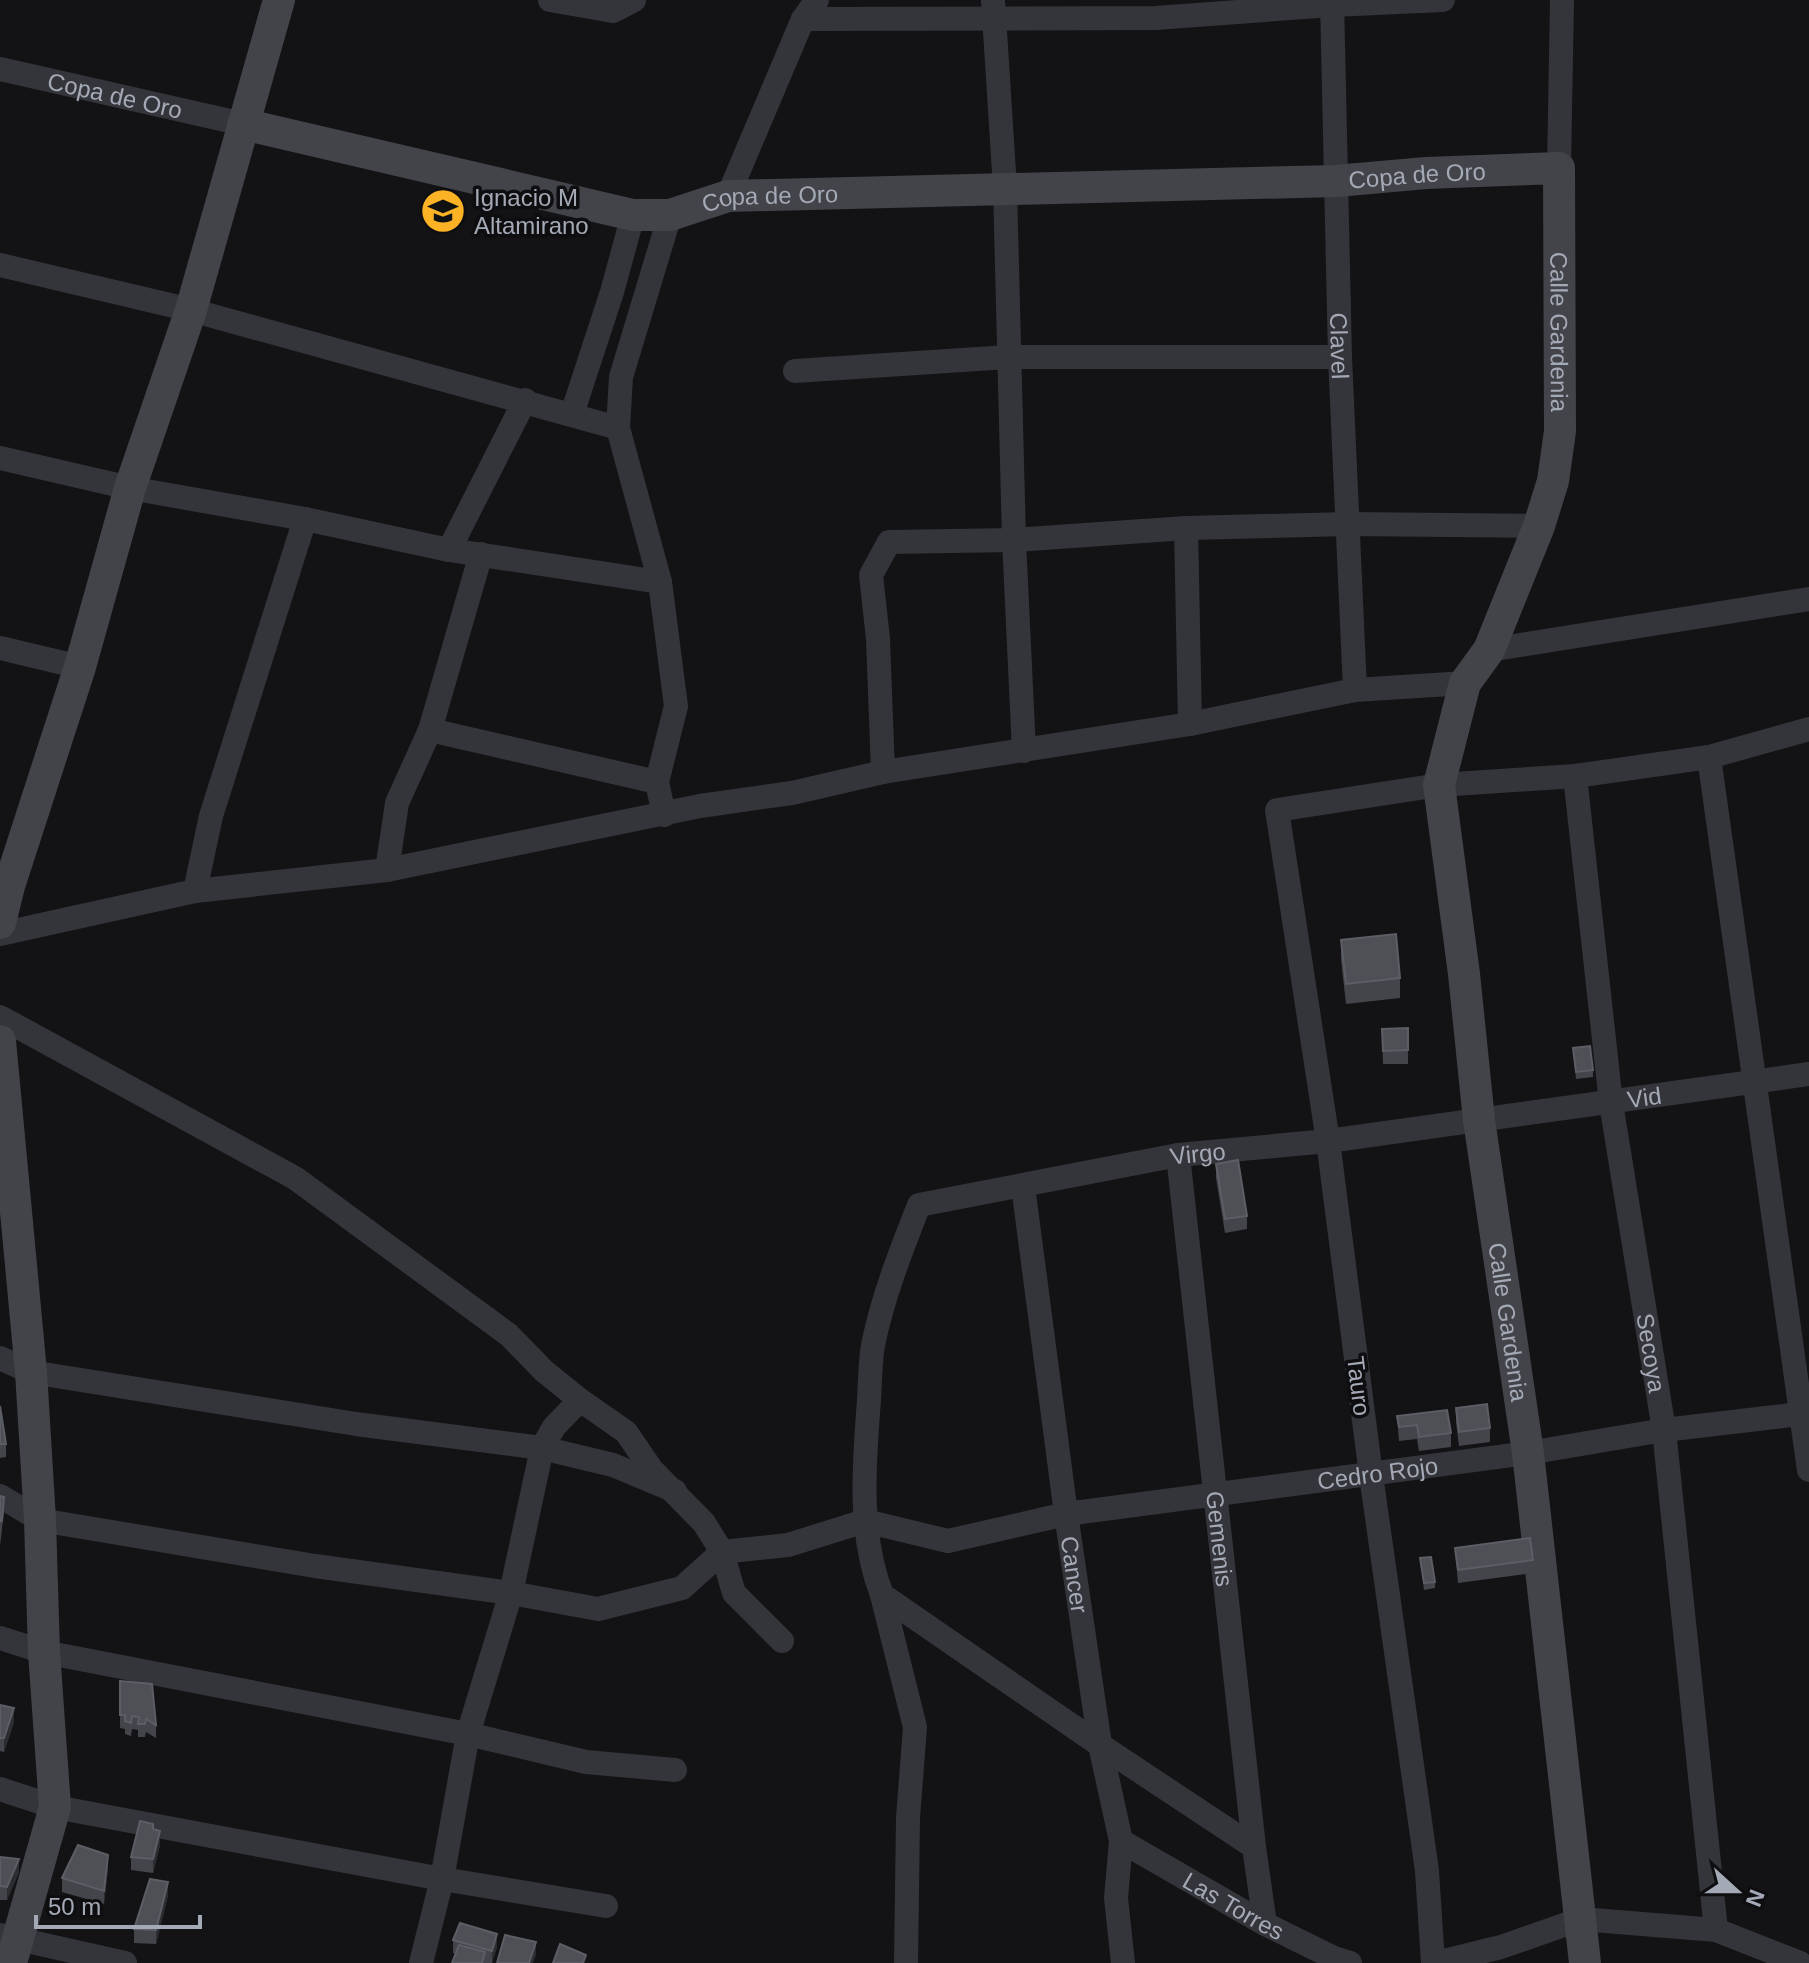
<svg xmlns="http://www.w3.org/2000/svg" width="1809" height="1963" font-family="Arial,sans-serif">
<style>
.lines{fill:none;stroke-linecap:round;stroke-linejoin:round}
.street{stroke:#34353a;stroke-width:24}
.secondary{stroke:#42444a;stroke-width:32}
.wall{fill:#44454a}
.shaded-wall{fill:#2c2d30}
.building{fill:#4f5056;stroke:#5c5e65;stroke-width:2}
.labels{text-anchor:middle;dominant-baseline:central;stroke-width:7;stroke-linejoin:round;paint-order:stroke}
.street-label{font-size:24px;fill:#a4a9b6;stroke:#0e0e10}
.poi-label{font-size:24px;fill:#a4a9b6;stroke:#0e0e10;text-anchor:start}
</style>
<rect width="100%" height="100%" fill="#131315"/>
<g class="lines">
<g class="street">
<polyline points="550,0 613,11 634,0"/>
<polyline points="993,0 1005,188 1014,540 1024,751"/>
<path id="s1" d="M1332,0L1340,357L1355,690"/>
<polyline points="803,19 1156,18 1332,5 1443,0"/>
<path id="s2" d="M0,69L243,124"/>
<polyline points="1559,168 1562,0"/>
<polyline points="728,196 803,19 817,0"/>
<polyline points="0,265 191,310 618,428"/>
<polyline points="795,371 1008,357 1340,357"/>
<polyline points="572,414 612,292 633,215"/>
<polyline points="0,458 130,488 305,519 449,550 660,582"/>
<polyline points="1186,528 1190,724"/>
<polyline points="449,550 525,400"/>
<polyline points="0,648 80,667"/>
<polyline points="1489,650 1809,599"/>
<polyline points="430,730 657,782"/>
<polyline points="1709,757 1809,1470"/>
<polyline points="883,772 878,639 871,575 889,542 1014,540 1186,528 1348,524 1539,526"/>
<path id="s3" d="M1575,776L1611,1103L1664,1430L1716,1930"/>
<polyline points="664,815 657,782 676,706 660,582 618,428 621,377 670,215"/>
<polyline points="387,870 397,803 430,730 481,554"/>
<polyline points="195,891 211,816 305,519"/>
<polyline points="0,934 195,891 387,870 700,806 792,793 883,772 1190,724 1355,690 1465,683"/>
<polyline points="0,1017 295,1178 509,1335 544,1371 580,1400 554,1427 542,1448 511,1593 468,1734 442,1879 421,1963"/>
<path id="s4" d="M1178,1155L1254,1847L1265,1924"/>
<path id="s5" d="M1023,1186L1066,1514L1100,1745L1121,1841L1116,1898L1123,1963"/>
<polyline points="0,1358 31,1372 356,1424 542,1448 613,1465 675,1491"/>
<polyline points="580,1400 626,1432 652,1470 704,1523 722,1552 734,1593 782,1641"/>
<path id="s6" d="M0,1496L40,1520L315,1566L511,1593L598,1609L682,1588L722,1552L788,1545L865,1521L948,1541L1066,1514L1528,1453L1664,1430L1809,1413"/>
<polyline points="882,1595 1100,1745 1254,1847"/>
<polyline points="0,1638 44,1652 468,1734 586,1762 675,1770"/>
<polyline points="0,1789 55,1807 442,1879 606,1906"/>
<path id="s7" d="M1121,1841L1265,1924L1334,1958L1350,1963"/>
<polyline points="0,1935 125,1963"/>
<path id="s8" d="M906,1963L908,1818L915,1727L882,1595C858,1534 864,1464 869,1400C870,1382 870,1363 873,1345C883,1296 901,1251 919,1205L1178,1155L1328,1141L1809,1074"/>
<polyline points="1433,1963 1427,1871 1371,1475 1328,1141 1277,810 1439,785 1575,776 1709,757 1809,729"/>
<polyline points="1436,1963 1501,1947 1581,1919 1716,1930 1800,1963"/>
</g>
<g class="secondary">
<path id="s9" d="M243,124L633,215H670L728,196L1336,181L1426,173L1559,168L1560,431L1553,481L1539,526L1489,650L1465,683L1439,785L1464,974L1479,1120L1528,1453L1585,1963"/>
<polyline points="0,923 9,886 80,667 130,488 191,310 279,0"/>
<polyline points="0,1041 31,1372 40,1520 44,1652 55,1807 11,1963"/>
</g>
</g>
<g class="wall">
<polygon points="1341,940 1400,978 1400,998 1346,1004 1341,960"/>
<polygon points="1408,1028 1408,1064 1383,1064 1382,1029"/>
<polygon points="1573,1048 1593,1070 1593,1077 1576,1079"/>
<polygon points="1216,1164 1247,1216 1247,1229 1225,1233 1216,1178"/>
<polygon points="0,1406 6,1444 6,1457 0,1458"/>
<polygon points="1456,1408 1490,1428 1490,1442 1459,1446 1456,1422"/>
<polygon points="1397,1416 1451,1433 1451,1447 1419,1451 1417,1439 1399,1441"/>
<polygon points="0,1496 4,1511 0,1546"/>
<polygon points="1455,1548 1533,1560 1533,1573 1458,1583"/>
<polygon points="1420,1558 1435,1582 1435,1588 1424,1590"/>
<polygon points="120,1681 156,1725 156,1738 146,1732 145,1737 138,1737 138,1730 132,1729 131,1736 125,1734 125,1729 120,1728"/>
<polygon points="0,1705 14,1722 4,1752 0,1751"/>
<polygon points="160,1845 153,1873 131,1870 131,1857"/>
<polygon points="0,1857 19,1872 7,1900 0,1900"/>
<polygon points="108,1868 104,1904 62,1892 62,1878"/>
<polygon points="168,1895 156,1944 134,1943 134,1929"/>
<polygon points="453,1940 497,1947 492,1963 452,1963 456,1954 453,1953"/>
</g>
<g class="shaded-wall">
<polygon points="14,1708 14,1722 4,1752 4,1738"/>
<polygon points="160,1831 160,1845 153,1873 153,1859"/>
<polygon points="108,1855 108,1868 104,1904 104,1891"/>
<polygon points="19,1859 19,1872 7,1900 7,1887"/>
<polygon points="168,1882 168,1895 156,1944 156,1930"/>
<polygon points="497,1934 497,1947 492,1963 492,1951"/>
<polygon points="536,1942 536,1955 533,1963 529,1963"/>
</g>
<g class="building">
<polygon points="1396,934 1400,978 1346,984 1341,940"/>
<polygon points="1408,1028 1408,1050 1383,1051 1382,1029"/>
<polygon points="1590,1046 1593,1070 1576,1072 1573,1048"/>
<polygon points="1238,1160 1247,1216 1225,1219 1216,1164"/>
<polygon points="1487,1404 1490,1428 1459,1432 1456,1408"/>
<polygon points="0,1406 6,1444 0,1444"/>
<polygon points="1447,1410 1451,1433 1419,1437 1417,1425 1399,1427 1397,1416"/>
<polygon points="0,1496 4,1497 2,1521 0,1521"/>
<polygon points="1530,1538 1533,1560 1458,1570 1455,1548"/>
<polygon points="1431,1557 1435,1582 1424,1583 1420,1558"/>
<polygon points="120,1681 152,1684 156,1725 146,1719 145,1724 138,1724 139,1717 132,1716 131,1723 125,1721 125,1715 120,1715"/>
<polygon points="0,1705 14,1708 4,1738 0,1738"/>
<polygon points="140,1821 153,1824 153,1829 160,1831 153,1859 131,1857"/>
<polygon points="78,1845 108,1855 104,1891 62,1878"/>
<polygon points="0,1857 19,1859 7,1887 0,1886"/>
<polygon points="150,1879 168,1882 156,1930 134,1929"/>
<polygon points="460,1923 497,1934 492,1951 453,1940"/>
<polygon points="505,1935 536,1942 529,1963 497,1963"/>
<polygon points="560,1944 586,1955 583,1963 553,1963"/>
<polygon points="459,1945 485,1952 482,1963 452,1963"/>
</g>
<defs>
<g id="school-disc" transform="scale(2.3)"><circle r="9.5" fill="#fbb224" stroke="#0e0e10"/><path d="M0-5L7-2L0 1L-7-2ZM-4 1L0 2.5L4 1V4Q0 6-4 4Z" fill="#111"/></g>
</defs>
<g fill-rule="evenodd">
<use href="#school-disc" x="443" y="211"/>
</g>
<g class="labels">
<g class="street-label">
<text stroke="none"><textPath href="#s2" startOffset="118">Copa de Oro</textPath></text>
<text stroke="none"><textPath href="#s9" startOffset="1188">Copa de Oro</textPath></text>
<text stroke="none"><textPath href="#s9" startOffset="540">Copa de Oro</textPath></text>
<text stroke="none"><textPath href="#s9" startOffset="1494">Calle Gardenia</textPath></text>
<text stroke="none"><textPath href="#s1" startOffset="346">Clavel</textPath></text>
<text stroke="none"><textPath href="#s8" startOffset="1506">Vid</textPath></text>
<text stroke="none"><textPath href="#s8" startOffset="1056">Virgo</textPath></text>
<text stroke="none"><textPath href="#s9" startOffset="2512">Calle Gardenia</textPath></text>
<text stroke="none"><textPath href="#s3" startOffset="582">Secoya</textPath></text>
<text transform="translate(1359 1386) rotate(83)">Tauro</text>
<text stroke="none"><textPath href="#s6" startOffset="1420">Cedro Rojo</textPath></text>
<text stroke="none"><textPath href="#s4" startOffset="386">Gemenis</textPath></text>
<text stroke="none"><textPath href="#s5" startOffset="392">Cancer</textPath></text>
<text stroke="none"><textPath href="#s7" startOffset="130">Las Torres</textPath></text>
</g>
<g class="poi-label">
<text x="474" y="197">Ignacio M<tspan x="474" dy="28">Altamirano</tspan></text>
</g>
</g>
<g transform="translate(1737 1891) rotate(111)" stroke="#0e0e10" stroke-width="6" paint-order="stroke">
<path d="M0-6L14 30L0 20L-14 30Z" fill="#a4a9b6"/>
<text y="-12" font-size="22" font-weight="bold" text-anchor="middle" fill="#a4a9b6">N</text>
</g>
<path d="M36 1915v12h164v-12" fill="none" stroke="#a4a9b6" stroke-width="4"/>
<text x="48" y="1915" font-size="24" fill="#a4a9b6" stroke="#0e0e10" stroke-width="6" paint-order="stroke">50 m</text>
</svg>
